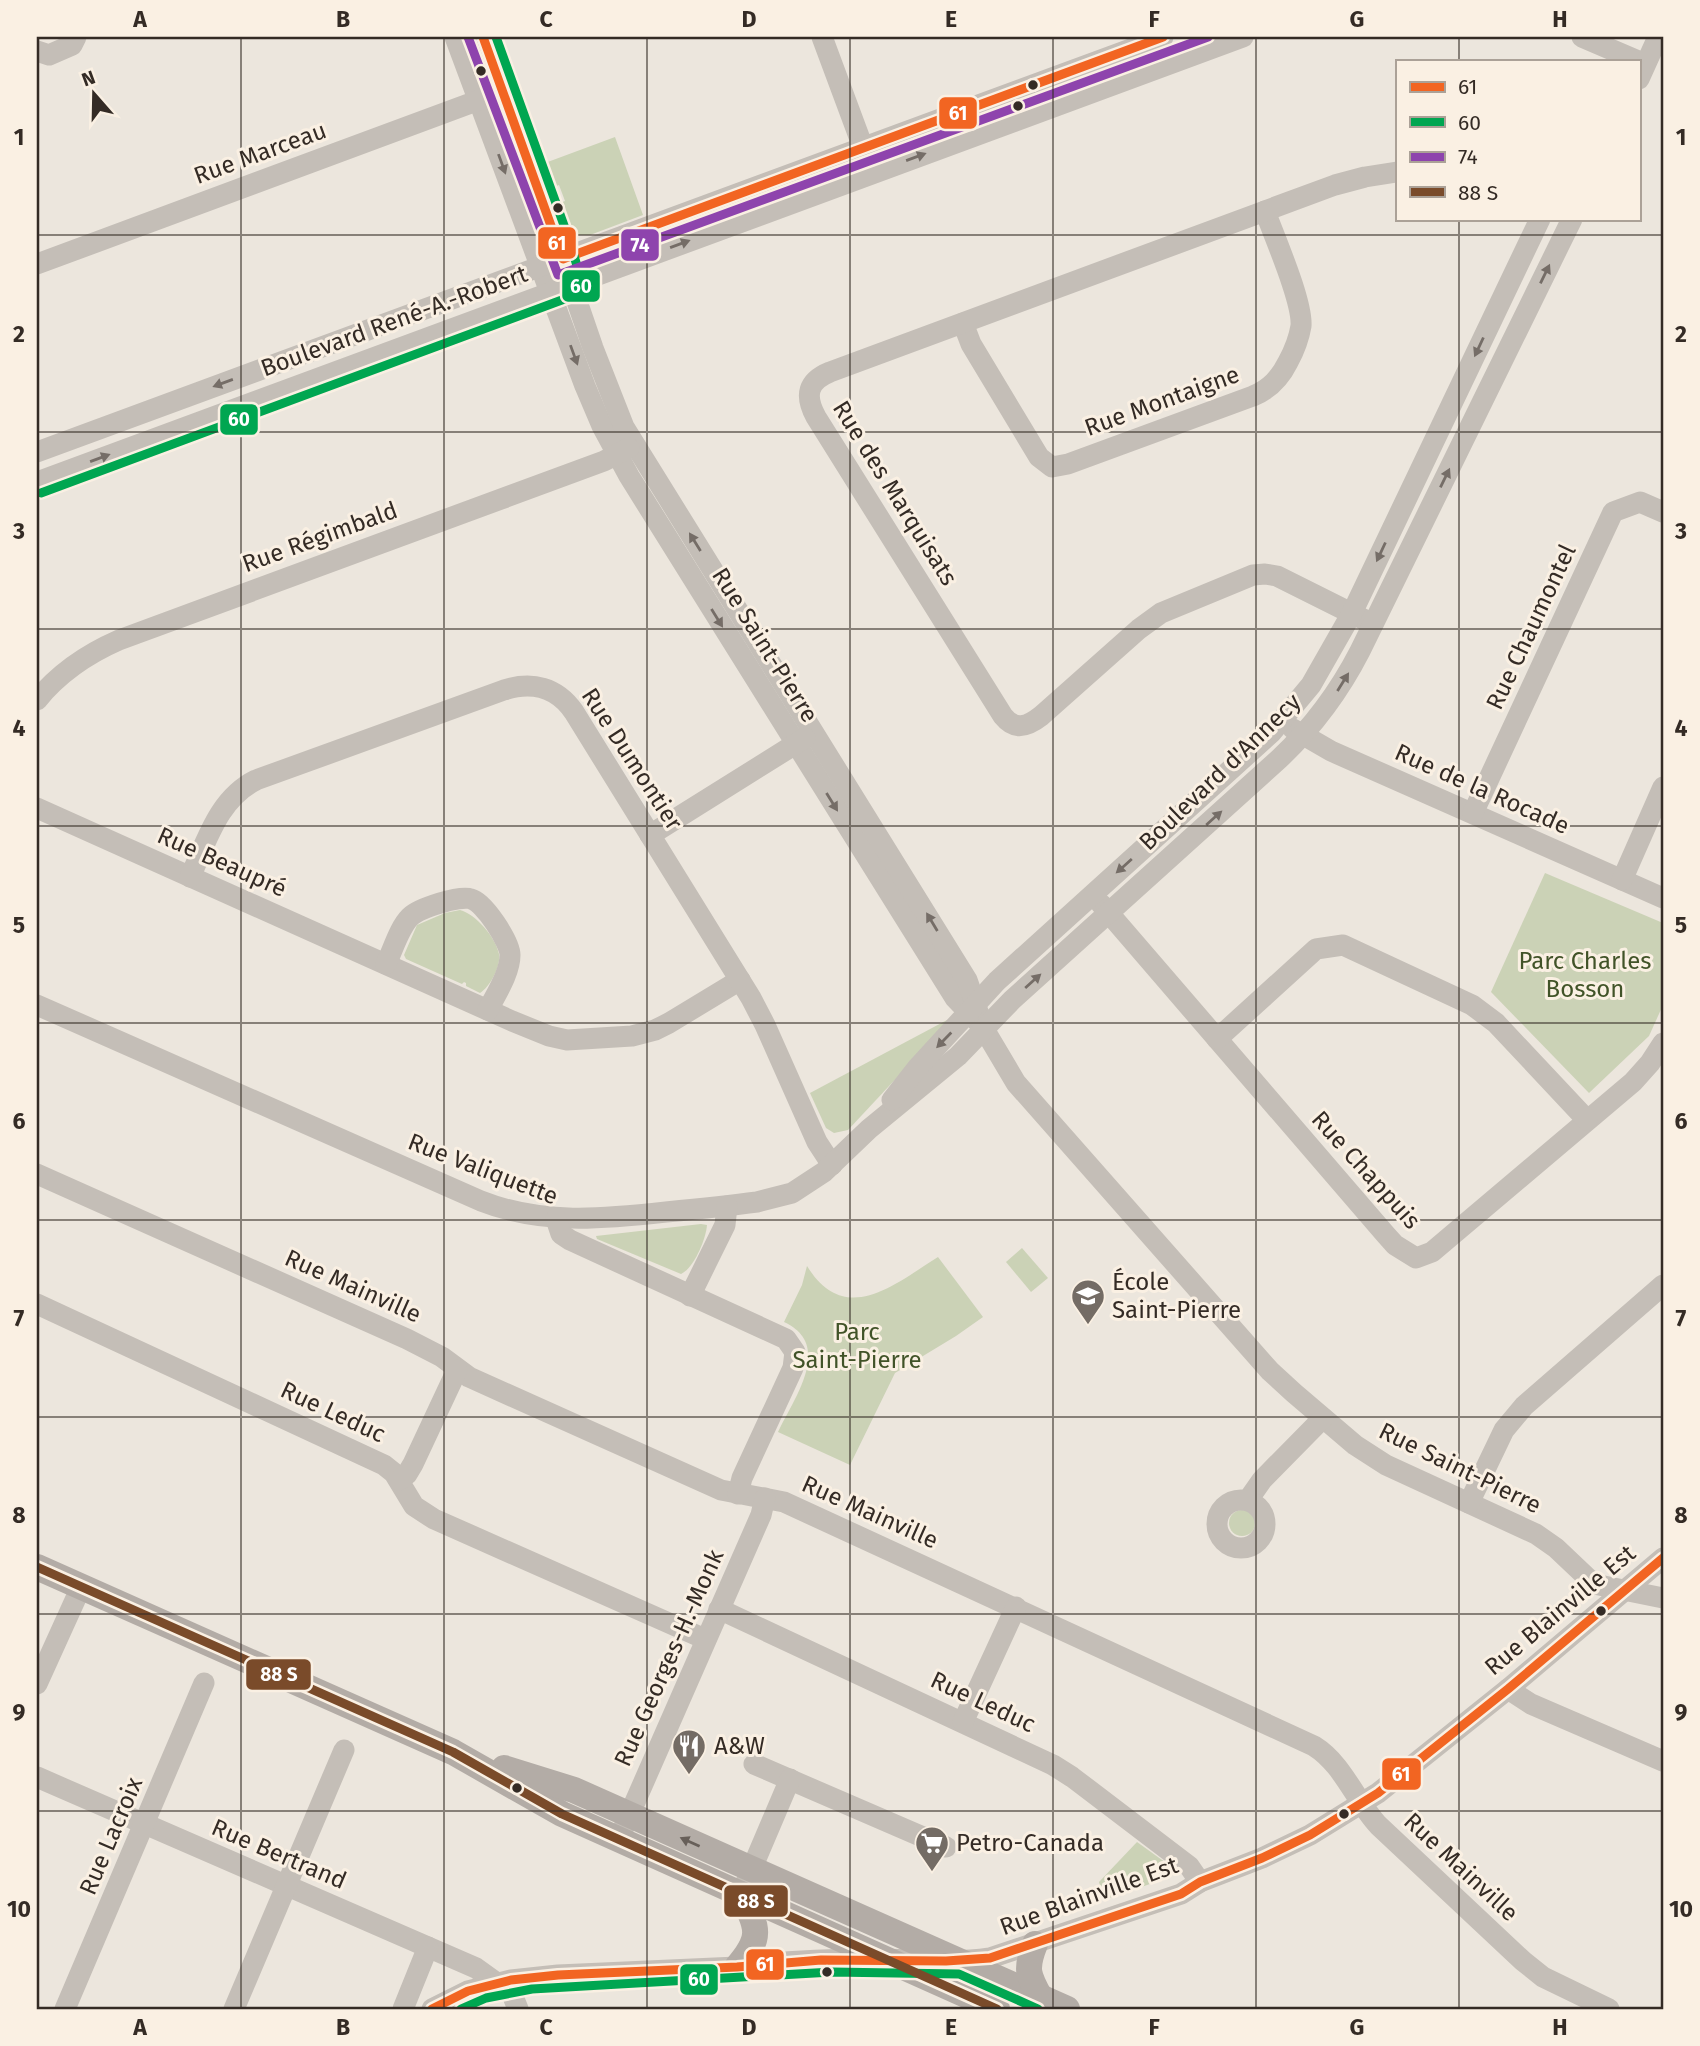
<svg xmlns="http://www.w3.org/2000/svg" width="1700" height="2046" font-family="'Fira Sans',sans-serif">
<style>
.green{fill:#cbd2b6}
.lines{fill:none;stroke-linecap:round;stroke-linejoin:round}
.minor{stroke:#c4beb7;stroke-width:21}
.major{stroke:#b3aca6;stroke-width:26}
.bus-1-casing{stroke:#faf0e3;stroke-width:14}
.bus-2-casing{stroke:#faf0e3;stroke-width:14}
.bus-3-casing{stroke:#faf0e3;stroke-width:14}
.bus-4-casing{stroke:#faf0e3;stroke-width:14}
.bus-1{stroke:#f26522;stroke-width:9}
.bus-2{stroke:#00a651;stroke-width:9}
.bus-3{stroke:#8e44ad;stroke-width:9}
.bus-4{stroke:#7a4b2a;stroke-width:9}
.oneway{fill:#756d67}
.oneway2{fill:#675f59}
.grid{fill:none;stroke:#342b25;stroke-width:2;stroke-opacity:0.55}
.bus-dot{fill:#342b25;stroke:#faf0e3;stroke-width:2.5}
.labels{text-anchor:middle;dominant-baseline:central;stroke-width:6;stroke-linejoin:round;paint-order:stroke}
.street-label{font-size:24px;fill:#342b25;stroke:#faf0e3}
.park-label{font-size:24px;fill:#415328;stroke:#faf0e3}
.poi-label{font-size:24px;fill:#342b25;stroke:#faf0e3;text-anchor:start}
.line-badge{stroke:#faf0e3;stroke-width:2.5}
.badge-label{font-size:19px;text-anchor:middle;font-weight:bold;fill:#fff}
.neatline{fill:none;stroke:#342b25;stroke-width:2.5}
.grid-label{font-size:23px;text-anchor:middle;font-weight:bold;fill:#342b25}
</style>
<rect width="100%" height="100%" fill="#ece6dd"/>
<g class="green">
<polygon points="615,137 643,215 590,235 576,235 569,229 560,203 565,201 559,185 554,187 545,163"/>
<polygon points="1545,873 1663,923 1663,1005 1649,1036 1589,1093 1491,992"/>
<path d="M460,910C476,914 496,938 499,954C501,966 490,987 480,993L466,986V983L464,982L462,984L406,959L404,955L417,925L445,913Z"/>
<polygon points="947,1020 946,1025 848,1130 834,1133 826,1128 810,1093"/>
<path d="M701,1224L707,1225C706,1239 694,1268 681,1274L597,1239L596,1236Z"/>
<polygon points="1022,1248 1048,1278 1031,1292 1006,1262"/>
<path d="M938,1257L983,1317L956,1336L895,1373L850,1465L778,1432C794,1398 834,1345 784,1322L802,1285L807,1266C845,1328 895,1284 938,1257Z"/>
<circle cx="1242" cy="1523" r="13"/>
<polygon points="1137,1842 1169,1865 1172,1871 1170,1877 1104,1900 1099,1882"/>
</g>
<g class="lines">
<g class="minor">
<polyline points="455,37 585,386 602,426 629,476 955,998 978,1022"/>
<polyline points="483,37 558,246 593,348 624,427 967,980 984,1029 1016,1083 1270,1371 1294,1393 1355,1445 1386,1465 1536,1534 1556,1548 1594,1584 1663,1598"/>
<polyline points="822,37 867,158"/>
<polyline points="1582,37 1638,61"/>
<polyline points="37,51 49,55 72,45 76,37"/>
<polyline points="1639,79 1658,37"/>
<polyline points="37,264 490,96"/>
<path d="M963,323L971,344L1039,457L1052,467L1068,464L1253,396C1270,389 1280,378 1288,362C1294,351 1299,338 1301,326C1303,302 1274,236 1265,211"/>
<polyline points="37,452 1163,37"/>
<polyline points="37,482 1243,37"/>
<path d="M1373,624L1277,576L1265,574L1253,575L1161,613L1139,629L1041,716C1027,727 1015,731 1003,716L816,417C804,395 808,381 830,372L1335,185L1365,177L1397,172"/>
<path d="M37,700C59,673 87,654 119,640L604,461L629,448"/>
<polyline points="1293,729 1331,751 1663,898"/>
<polyline points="37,808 512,1021 549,1036 567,1040 632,1036 655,1030 669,1023 740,980"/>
<polyline points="1473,813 1613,512 1640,502 1663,512"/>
<polyline points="650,835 805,738"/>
<path d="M190,877C207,841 218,799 256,780L504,690C532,681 557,687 574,712L751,998L765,1025L817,1142L832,1165"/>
<polyline points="1622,880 1663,787"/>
<polyline points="1101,904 1386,1235 1395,1245 1416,1258 1432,1252 1633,1082 1650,1063 1663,1043"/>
<path d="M386,964C393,950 399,928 410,917C419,908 460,895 471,899C484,902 510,942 510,955C510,973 496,994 488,1010"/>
<path d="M37,1005L481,1201C542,1225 603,1219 666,1212C697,1209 727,1206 757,1202L792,1193L824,1172L869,1129L958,1056L1012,1000L1279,759C1313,727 1339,692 1360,651L1572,219"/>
<polyline points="1217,1039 1316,949 1343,945 1472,1005 1496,1023 1587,1120"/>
<polyline points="892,1100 918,1067 997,981 1271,733 1311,685 1352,613 1540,219"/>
<path d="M37,1174L407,1339L442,1357L469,1377L721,1490L784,1502L1314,1746C1343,1764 1355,1800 1378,1825L1523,1961L1543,1977L1609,2009"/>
<polyline points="556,1219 561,1234 570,1240 786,1339 795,1352 793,1368 742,1478 738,1494"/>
<polyline points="690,1296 725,1225 727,1206"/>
<polyline points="37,1304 384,1465 394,1473 414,1506 434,1519 705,1639"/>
<polyline points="399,1480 407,1474 413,1464 457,1370"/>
<polyline points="1248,1500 1262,1480 1323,1418"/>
<circle cx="1241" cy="1524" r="24"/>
<polyline points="1469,1503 1504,1430 1524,1406 1663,1285"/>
<polyline points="719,1609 1053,1765 1072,1777 1189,1866 1200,1882"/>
<polyline points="37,1684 81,1587"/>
<polyline points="1508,1689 1531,1704 1663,1761"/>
<polyline points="963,1722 1016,1607"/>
<polyline points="754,1764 946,1847"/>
<polyline points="37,1777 476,1968 512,1994 518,2009"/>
<polyline points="624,1827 761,1515 765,1498"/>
<polyline points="741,1894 790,1779"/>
<polyline points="65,2009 204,1683"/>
<polyline points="234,2009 344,1750"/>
<polyline points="403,2009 428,1947"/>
<path d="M432,2009L468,1991L511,1980L558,1975L737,1967C782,1961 827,1959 872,1959C912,1959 950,1964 990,1958L1181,1894L1200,1882L1262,1858L1310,1835L1378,1793L1508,1689L1663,1558"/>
</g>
<g class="major">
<polyline points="37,1567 453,1752 562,1814 997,2009"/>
<polyline points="504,1768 574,1790 1067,2009"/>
<path d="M1035,1944C1025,1969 1028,1975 1040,1997"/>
<path d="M737,1967C763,1937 758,1928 741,1894"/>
</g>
<g class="bus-1-casing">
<g id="bus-1">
<polyline points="483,37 563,259 1163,37"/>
<polyline points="432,2009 468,1991 511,1980 558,1975 737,1967 821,1960 946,1961 990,1958 1181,1894 1200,1882 1262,1858 1310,1835 1378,1793 1508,1689 1663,1558"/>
</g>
</g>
<g class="bus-2-casing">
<g id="bus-2">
<polyline points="41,493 578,294 582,283 570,242 496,37"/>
<polyline points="461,2009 486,1998 532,1989 832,1972 959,1974 1038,2009"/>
</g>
</g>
<g class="bus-3-casing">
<polyline id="bus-3" points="468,37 558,275 1208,37"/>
</g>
<g class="bus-4-casing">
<polyline id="bus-4" points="37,1567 453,1752 562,1814 997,2009"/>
</g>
<use href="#bus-1" class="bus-1"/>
<use href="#bus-2" class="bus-2"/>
<use href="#bus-3" class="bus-3"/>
<use href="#bus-4" class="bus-4"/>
</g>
<defs><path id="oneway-solid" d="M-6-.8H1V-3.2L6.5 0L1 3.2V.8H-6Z" transform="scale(1.75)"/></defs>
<g class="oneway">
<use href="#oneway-solid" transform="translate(916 157) rotate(-20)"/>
<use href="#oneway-solid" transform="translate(502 164) rotate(70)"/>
<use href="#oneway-solid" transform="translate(680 244) rotate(-20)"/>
<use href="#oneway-solid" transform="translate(1545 274) rotate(-64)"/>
<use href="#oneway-solid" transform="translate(1479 347) rotate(115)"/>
<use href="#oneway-solid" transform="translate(574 355) rotate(70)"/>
<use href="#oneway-solid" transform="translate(223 383) rotate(160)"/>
<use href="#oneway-solid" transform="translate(100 458) rotate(-20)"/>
<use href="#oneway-solid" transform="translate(1445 478) rotate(-64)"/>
<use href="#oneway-solid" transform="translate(695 542) rotate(-122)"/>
<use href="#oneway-solid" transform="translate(1381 552) rotate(115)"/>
<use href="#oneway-solid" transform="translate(717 618) rotate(58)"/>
<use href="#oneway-solid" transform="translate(1343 682) rotate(-58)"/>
<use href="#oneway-solid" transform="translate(832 802) rotate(58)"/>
<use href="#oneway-solid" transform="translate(1214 818) rotate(-42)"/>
<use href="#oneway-solid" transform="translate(1124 866) rotate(138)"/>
<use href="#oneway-solid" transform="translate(932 922) rotate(-121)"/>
<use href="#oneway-solid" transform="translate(1033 981) rotate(-42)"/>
<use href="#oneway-solid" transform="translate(944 1040) rotate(134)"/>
</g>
<use class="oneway2" href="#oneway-solid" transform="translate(690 1842) rotate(-156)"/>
<path class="grid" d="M241,37V2009M444,37V2009M647,37V2009M850,37V2009M1053,37V2009M1256,37V2009M1459,37V61M1459,219V2009M37,235H1663M37,432H1663M37,629H1663M37,826H1663M37,1023H1663M37,1220H1663M37,1417H1663M37,1614H1663M37,1811H1663"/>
<defs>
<g id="school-pin" transform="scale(1.75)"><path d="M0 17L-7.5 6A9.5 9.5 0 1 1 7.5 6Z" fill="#746c65" stroke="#faf0e3"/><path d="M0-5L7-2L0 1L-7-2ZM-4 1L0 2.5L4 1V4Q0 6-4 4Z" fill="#fff"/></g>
<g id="restaurant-pin" transform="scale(1.75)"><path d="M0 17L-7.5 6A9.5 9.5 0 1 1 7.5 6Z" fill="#746c65" stroke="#faf0e3"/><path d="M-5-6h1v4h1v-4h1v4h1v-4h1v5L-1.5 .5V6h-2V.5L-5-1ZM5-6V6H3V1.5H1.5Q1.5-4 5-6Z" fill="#fff"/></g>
<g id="supermarket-pin" transform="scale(1.75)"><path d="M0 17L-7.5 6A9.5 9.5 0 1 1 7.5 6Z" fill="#746c65" stroke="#faf0e3"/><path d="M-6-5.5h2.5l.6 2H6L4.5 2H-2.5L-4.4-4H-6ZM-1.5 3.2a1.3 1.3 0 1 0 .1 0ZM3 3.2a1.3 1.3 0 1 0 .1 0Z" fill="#fff"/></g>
</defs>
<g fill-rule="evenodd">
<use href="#school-pin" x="1088" y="1296"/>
<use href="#restaurant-pin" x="689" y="1746"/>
<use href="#supermarket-pin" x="932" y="1843"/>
</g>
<g class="bus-dot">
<circle cx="481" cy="71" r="6"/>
<circle cx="1033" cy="85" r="6"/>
<circle cx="1018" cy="106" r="6"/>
<circle cx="558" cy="208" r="6"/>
<circle cx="1601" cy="1611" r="6"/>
<circle cx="517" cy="1788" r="6"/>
<circle cx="1344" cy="1814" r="6"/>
<circle cx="827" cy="1972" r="6"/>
</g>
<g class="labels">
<g class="street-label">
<text transform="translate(260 153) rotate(-20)">Rue Marceau</text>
<text transform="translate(394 321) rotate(-20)">Boulevard René-A.-Robert</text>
<text transform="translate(1162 401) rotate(-20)">Rue Montaigne</text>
<text transform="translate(895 493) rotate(58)">Rue des Marquisats</text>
<text transform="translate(320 537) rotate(-20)">Rue Régimbald</text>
<text transform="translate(1531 627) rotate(-65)">Rue Chaumontel</text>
<text transform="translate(765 645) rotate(58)">Rue Saint-Pierre</text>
<text transform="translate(632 759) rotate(57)">Rue Dumontier</text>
<text transform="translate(1220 772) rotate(-44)">Boulevard d'Annecy</text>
<text transform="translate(1482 789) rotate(24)">Rue de la Rocade</text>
<text transform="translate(222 862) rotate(24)">Rue Beaupré</text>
<text transform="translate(483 1169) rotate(21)">Rue Valiquette</text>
<text transform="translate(1366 1170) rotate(48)">Rue Chappuis</text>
<text transform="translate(353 1286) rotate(24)">Rue Mainville</text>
<text transform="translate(333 1412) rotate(25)">Rue Leduc</text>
<text transform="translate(1460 1468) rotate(26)">Rue Saint-Pierre</text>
<text transform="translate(870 1512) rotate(24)">Rue Mainville</text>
<text transform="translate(1560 1610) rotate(-40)">Rue Blainville Est</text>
<text transform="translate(669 1658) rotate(-66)">Rue Georges-H.-Monk</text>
<text transform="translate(983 1702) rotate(25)">Rue Leduc</text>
<text transform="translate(111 1836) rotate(-67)">Rue Lacroix</text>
<text transform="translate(279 1854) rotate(23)">Rue Bertrand</text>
<text transform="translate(1461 1867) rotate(43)">Rue Mainville</text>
<text transform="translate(1089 1896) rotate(-20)">Rue Blainville Est</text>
</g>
<g class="park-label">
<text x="1585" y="961">Parc Charles<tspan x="1585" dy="28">Bosson</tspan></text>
<text x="857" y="1332">Parc<tspan x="857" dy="28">Saint-Pierre</tspan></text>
</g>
<g class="poi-label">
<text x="1112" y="1282">École<tspan x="1112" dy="28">Saint-Pierre</tspan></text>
<text x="714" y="1746">A&amp;W</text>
<text x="956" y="1843">Petro-Canada</text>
</g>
</g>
<g class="line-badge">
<rect x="938" y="96" width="40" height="34" rx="7" fill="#f26522"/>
<rect x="537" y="226" width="40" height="34" rx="7" fill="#f26522"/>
<rect x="620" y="228" width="40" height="34" rx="7" fill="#8e44ad"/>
<rect x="561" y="269" width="40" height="34" rx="7" fill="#00a651"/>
<rect x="219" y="403" width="40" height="33" rx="7" fill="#00a651"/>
<rect x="245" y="1658" width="67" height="33" rx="7" fill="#7a4b2a"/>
<rect x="1381" y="1757" width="41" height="34" rx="7" fill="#f26522"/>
<rect x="723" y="1884" width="66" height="34" rx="7" fill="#7a4b2a"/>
<rect x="745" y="1948" width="40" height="33" rx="7" fill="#f26522"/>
<rect x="679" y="1963" width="40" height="33" rx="7" fill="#00a651"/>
</g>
<g class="badge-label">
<text x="958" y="120">61</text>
<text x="557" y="250">61</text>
<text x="640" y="252">74</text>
<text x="581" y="293">60</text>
<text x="239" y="426">60</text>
<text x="279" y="1681">88 S</text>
<text x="1401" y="1781">61</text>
<text x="756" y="1908">88 S</text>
<text x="765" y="1971">61</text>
<text x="699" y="1986">60</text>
</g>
<rect width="1700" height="2046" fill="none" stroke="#faf0e3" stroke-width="77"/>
<rect x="1396" y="60" width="245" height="161" fill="#faf0e3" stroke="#aba197" stroke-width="2"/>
<rect x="1410" y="82" width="35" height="10" fill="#f26522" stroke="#aba197" stroke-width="2"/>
<text x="1458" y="94" font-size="21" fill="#342b25">61</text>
<rect x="1410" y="117" width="35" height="10" fill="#00a651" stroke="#aba197" stroke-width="2"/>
<text x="1458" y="130" font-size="21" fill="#342b25">60</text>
<rect x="1410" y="152" width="35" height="10" fill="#8e44ad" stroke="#aba197" stroke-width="2"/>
<text x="1458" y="164" font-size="21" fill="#342b25">74</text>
<rect x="1410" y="187" width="35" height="10" fill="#7a4b2a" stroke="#aba197" stroke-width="2"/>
<text x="1458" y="200" font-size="21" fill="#342b25">88 S</text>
<g transform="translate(94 94) rotate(340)" stroke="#faf0e3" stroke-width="5" paint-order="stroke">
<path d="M0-5L12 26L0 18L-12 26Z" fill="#342b25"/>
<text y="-10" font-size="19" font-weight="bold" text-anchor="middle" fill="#342b25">N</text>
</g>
<rect x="38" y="38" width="1624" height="1970" class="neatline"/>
<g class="grid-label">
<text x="140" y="27">A</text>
<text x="343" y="27">B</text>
<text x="546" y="27">C</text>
<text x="749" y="27">D</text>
<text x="951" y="27">E</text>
<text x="1154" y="27">F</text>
<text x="1357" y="27">G</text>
<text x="1560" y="27">H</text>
<text x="19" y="145">1</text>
<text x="1681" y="145">1</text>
<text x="19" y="342">2</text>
<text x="1681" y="342">2</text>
<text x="19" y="539">3</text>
<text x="1681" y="539">3</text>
<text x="19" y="736">4</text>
<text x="1681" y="736">4</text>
<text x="19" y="933">5</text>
<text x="1681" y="933">5</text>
<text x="19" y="1129">6</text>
<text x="1681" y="1129">6</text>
<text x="19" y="1326">7</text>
<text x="1681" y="1326">7</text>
<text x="19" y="1523">8</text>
<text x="1681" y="1523">8</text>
<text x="19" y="1720">9</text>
<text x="1681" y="1720">9</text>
<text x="19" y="1917">10</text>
<text x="1681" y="1917">10</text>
<text x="140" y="2035">A</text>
<text x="343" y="2035">B</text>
<text x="546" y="2035">C</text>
<text x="749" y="2035">D</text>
<text x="951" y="2035">E</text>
<text x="1154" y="2035">F</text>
<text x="1357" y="2035">G</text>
<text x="1560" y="2035">H</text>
</g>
</svg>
